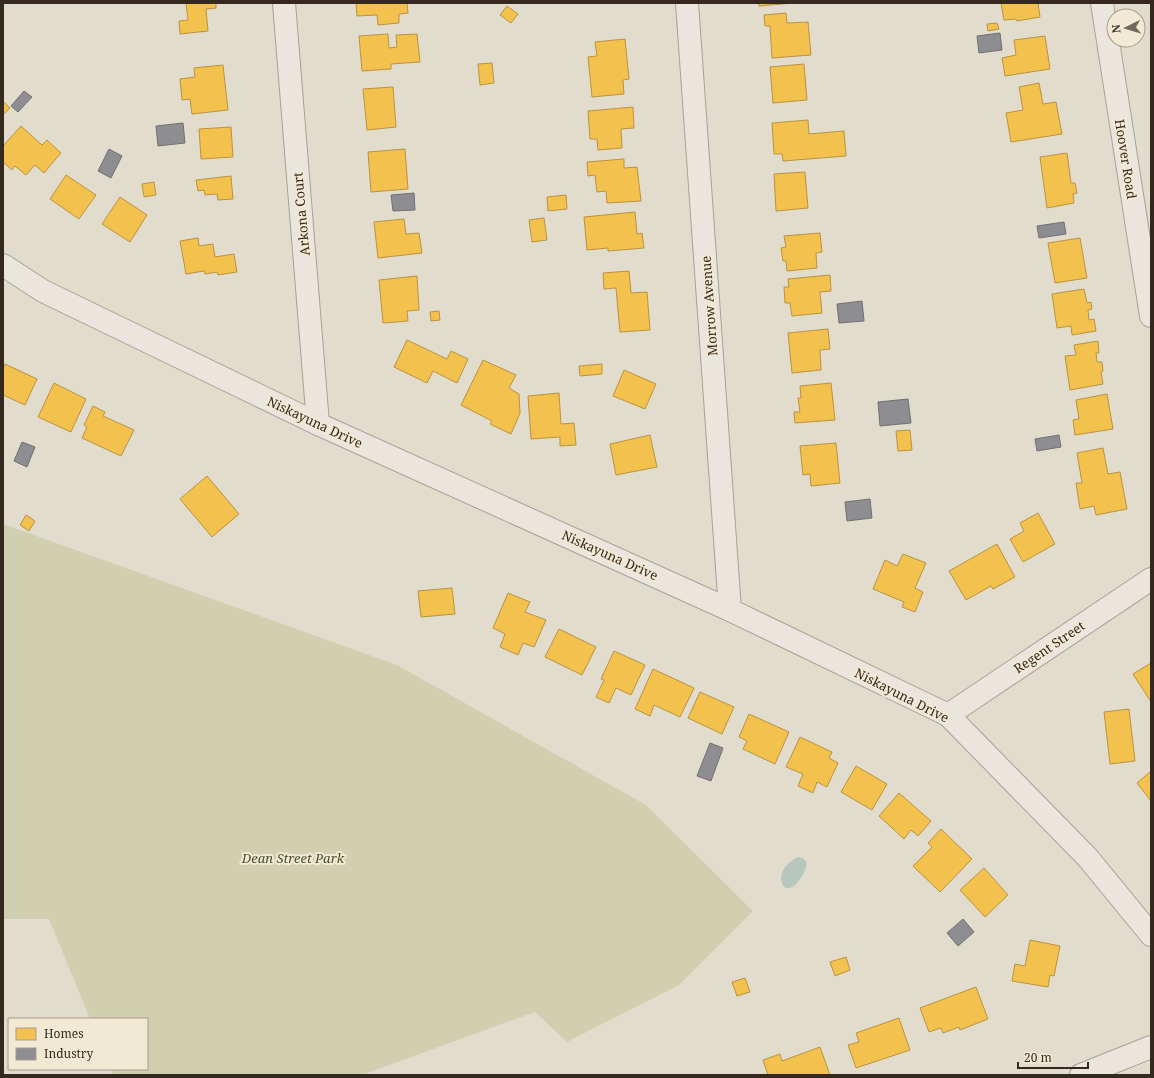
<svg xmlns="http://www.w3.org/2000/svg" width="1154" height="1078" font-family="'Noto Serif',serif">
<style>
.green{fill:#d0d0b1}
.water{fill:#b8c7be}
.homes{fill:#f2c14e;stroke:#b99340}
.industry{fill:#8d8d92;stroke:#736f70}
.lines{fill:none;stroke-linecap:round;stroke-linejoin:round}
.minor-casing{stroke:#a7a196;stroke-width:24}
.tertiary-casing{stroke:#a7a196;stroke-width:24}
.minor{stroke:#eae6de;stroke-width:22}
.tertiary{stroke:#eae6de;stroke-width:22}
.labels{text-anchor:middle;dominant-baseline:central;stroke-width:4;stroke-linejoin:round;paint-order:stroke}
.street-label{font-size:13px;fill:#35291f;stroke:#f2e9d4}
.park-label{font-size:13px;font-style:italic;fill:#464f28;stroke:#f2e9d4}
</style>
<rect width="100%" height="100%" fill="#e2dccd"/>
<polygon class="green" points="3,524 397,665 646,805 753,911 679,985 567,1042 535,1012 362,1075 113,1075 111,1069 147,1069 147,1019 90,1019 49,919 3,919"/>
<path class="water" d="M799,857C802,858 805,859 806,862C809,868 796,888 790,888C789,888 785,888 784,887C776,875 787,861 799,857Z"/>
<g class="homes">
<polygon points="186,3 216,3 216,8 206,9 208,31 180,34 179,21 188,20"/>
<polygon points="356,3 407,3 408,13 399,14 399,23 378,25 377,15 357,16"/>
<polygon points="759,3 794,3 759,6"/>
<polygon points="1001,3 1038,3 1040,17 1017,21 1016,19 1004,20"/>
<polygon points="507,6 518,14 511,23 500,15"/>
<polygon points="786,13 787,23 808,22 811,55 772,58 770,26 765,26 764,15"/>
<polygon points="997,23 999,29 988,31 987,24"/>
<polygon points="388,34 389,48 397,47 396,35 417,34 420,62 391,64 391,69 362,71 359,36"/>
<polygon points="1045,36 1050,69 1005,76 1002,58 1016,55 1014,40"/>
<polygon points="625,39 629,79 623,80 624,94 592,97 588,57 597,56 595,42"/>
<polygon points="492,63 494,83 480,85 478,64"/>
<polygon points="804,64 807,100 773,103 770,67"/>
<polygon points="223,65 228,110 192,114 190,99 182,100 180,79 195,77 194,68"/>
<polygon points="1039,83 1043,104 1056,102 1062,134 1011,142 1006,113 1023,110 1019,87"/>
<polygon points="393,87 396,127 367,130 363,89"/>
<polygon points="3,101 10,108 3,115"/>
<polygon points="633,107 634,128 621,129 622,148 598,150 597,139 590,139 588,111"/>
<polygon points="808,120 809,134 844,131 846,156 783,161 782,154 774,154 772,123"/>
<polygon points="21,126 42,145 47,140 61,153 44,173 35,165 26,175 15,166 12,170 3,162 3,146"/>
<polygon points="231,127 233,157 201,159 199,129"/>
<polygon points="405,149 408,189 371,192 368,152"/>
<polygon points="1067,153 1071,183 1075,183 1077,193 1073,194 1074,203 1047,208 1040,157"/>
<polygon points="624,159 624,168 637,167 641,201 607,203 606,191 597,192 595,175 588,176 587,162"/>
<polygon points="805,172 808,208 776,211 774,174"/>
<polygon points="66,175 96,195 79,219 50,199"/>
<polygon points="231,176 233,199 218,200 217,194 205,195 204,190 198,191 196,180"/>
<polygon points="154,182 156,195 144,197 142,184"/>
<polygon points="566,195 567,209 548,211 547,197"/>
<polygon points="120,197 147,215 130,242 102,224"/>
<polygon points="635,212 637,234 642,233 644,248 608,251 608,248 587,250 584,217"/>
<polygon points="544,218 547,240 532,242 529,220"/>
<polygon points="404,219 406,234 419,233 422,253 378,258 374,222"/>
<polygon points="820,233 822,252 816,253 817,268 787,271 786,261 783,261 781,248 786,247 784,236"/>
<polygon points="198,238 199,246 213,244 215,257 234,254 237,272 218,275 217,272 205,274 204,271 186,274 180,241"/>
<polygon points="1080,238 1087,278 1055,283 1048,243"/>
<polygon points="629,271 631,293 647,292 650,330 620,332 616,288 604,289 603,273"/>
<polygon points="830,275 831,291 820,292 822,313 792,316 790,303 785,303 784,287 789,287 788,279"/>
<polygon points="417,276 419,310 407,311 408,321 383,323 379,280"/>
<polygon points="1084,289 1087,303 1091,302 1092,309 1088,310 1089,320 1094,319 1096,331 1072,335 1071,326 1057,328 1052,294"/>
<polygon points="439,311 440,320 431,321 430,312"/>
<polygon points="828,329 830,349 820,350 821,370 792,373 788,333"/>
<polygon points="407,340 447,359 451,351 468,359 457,383 433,371 427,383 394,367"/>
<polygon points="1098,341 1099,353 1096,353 1097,362 1102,362 1103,371 1101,372 1103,384 1070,390 1065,356 1076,355 1074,345"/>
<polygon points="483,360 516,375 509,388 519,394 520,413 511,434 490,424 492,421 461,405"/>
<polygon points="5,364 37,379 25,405 3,395 3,369"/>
<polygon points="602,364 602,374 580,376 579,366"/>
<polygon points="624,370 656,384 645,409 613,396"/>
<polygon points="54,383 86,399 71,432 38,417"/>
<polygon points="831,383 835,420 795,423 794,412 800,412 798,398 801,398 800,386"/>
<polygon points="559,393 561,424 574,423 576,445 560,446 560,437 531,439 528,396"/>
<polygon points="1107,394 1113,429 1075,435 1073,420 1079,419 1076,400"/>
<polygon points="93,406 105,412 103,416 134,430 121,456 82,438 87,427 84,425"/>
<polygon points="910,430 912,450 898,451 896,431"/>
<polygon points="650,435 657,467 616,475 610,444"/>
<polygon points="836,443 840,483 811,486 810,474 803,475 800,446"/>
<polygon points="1103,448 1108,474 1120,472 1127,509 1096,515 1094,506 1080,509 1076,483 1082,483 1077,453"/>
<polygon points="207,476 239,514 212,537 180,499"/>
<polygon points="1038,513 1055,544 1023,562 1010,539 1024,531 1020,523"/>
<polygon points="26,515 35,521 29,531 20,525"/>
<polygon points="997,544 1015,577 993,589 991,586 966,600 949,571"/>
<polygon points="903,554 926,563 915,588 923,592 915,612 902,607 904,602 873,589 885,560 897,566"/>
<polygon points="452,588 455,614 421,617 418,591"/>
<polygon points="508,593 530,602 525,612 546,620 534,647 523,643 518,655 500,647 505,634 493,628"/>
<polygon points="559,629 596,647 582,675 545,657"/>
<polygon points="614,651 645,665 631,695 616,688 609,703 596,697 604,680 601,679"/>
<polygon points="1151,663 1151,702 1133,674"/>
<polygon points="653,669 694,688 680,717 654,705 650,716 635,709"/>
<polygon points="700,692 734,707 722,734 688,718"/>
<polygon points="1129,709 1135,761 1110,764 1104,712"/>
<polygon points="749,714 789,732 775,764 743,749 747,741 739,737"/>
<polygon points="800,737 832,752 829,758 838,763 827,787 817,782 813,793 798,786 803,774 786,767"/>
<polygon points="856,766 887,784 872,810 841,792"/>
<polygon points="1151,771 1151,801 1137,783"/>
<polygon points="899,793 931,821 918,836 911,830 904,839 879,816"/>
<polygon points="941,829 972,859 940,892 913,866 932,847 928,843"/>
<polygon points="984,868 1008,895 985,917 960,890"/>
<polygon points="1030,940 1060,946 1054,976 1050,975 1048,987 1012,981 1015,964 1025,966"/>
<polygon points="846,957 850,970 835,976 830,962"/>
<polygon points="745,978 750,992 737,996 732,982"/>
<polygon points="976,987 988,1019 960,1030 959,1027 943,1033 941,1028 929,1032 920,1008"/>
<polygon points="899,1018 910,1050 856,1068 848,1045 859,1042 856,1033"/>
<polygon points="820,1047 830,1075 768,1075 763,1060 780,1054 782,1061"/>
</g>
<g class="industry">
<polygon points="1000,33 1002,50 979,53 977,36"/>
<polygon points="24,91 32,97 18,112 11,106"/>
<polygon points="183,123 185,143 158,146 156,126"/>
<polygon points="109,149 122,156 111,178 98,171"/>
<polygon points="414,193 415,210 393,211 391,195"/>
<polygon points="1064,222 1066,234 1039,238 1037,226"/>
<polygon points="862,301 864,321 839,323 837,304"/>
<polygon points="908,399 911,423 880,426 878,402"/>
<polygon points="1059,435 1061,447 1037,451 1035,439"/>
<polygon points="22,442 35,447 27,467 14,461"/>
<polygon points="870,499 872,518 847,521 845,502"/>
<polygon points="710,743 723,748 711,781 697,776"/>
<polygon points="963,919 974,932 958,946 947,933"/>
</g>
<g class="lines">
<g class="minor-casing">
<g id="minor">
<polyline points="284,3 318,424"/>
<polyline points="687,3 730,610"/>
<polyline points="1102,3 1151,316"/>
<polyline points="3,265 43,291 318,424 730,610 948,715 1088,858 1151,935"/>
<polyline points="948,715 1151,579"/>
</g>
</g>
<g class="tertiary-casing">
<polyline id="tertiary" points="1081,1075 1151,1047"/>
</g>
<use href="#minor" class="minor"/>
<use href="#tertiary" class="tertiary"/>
</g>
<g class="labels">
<g class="street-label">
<text transform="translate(1126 159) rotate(81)">Hoover Road</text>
<text transform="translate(301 214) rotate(-95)">Arkona Court</text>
<text transform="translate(709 306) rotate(-94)">Morrow Avenue</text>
<text transform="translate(315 422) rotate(25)">Niskayuna Drive</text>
<text transform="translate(610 555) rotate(24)">Niskayuna Drive</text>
<text transform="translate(1049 647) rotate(-34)">Regent Street</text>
<text transform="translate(902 695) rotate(27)">Niskayuna Drive</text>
</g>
<g class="park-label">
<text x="293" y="858">Dean Street Park</text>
</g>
</g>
<rect width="1154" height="1078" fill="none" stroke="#35291f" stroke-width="8"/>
<rect x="8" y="1018" width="140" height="52" fill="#f2e9d4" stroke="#a69c8c"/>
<rect x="16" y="1028" width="20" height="12" fill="#f2c14e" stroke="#a69c8c"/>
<text x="44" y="1038" font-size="12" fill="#35291f">Homes</text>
<rect x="16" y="1048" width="20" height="12" fill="#8d8d92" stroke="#a69c8c"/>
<text x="44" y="1058" font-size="12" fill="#35291f">Industry</text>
<g transform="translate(1126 28) rotate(265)"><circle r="19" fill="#f2e9d4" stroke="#a69c8c"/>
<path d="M0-3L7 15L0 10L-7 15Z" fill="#72685c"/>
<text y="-6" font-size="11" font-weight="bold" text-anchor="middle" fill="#35291f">N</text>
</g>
<path d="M1018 1062v6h70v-6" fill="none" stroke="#35291f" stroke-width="2"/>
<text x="1024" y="1062" font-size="12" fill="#35291f" stroke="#f2e9d4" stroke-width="3" paint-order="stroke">20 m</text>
</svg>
